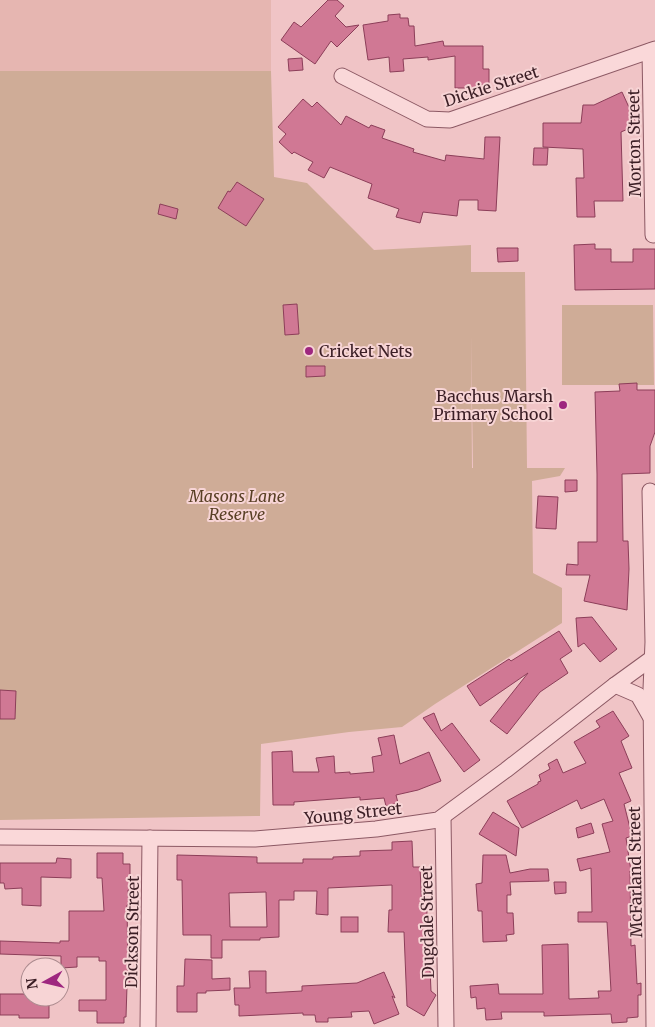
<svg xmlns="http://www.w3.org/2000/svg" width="655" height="1027" font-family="Merriweather,serif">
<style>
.farmland{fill:#e6b6b1}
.green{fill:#cfac97;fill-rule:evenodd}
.building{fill:#d07894;stroke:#8c3e59;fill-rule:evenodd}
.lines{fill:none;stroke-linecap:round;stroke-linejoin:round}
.street-casing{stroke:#8c5964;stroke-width:17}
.street{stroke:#fad8d9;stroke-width:15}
.poi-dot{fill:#9e277f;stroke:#f7d4d5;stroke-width:2}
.labels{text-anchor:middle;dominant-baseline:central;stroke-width:4;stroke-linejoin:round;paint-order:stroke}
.street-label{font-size:16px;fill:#3b1e25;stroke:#f7d4d5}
.poi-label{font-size:16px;fill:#3b1e25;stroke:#f7d4d5;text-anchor:start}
.park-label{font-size:16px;font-style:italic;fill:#583f24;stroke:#f7d4d5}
</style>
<rect width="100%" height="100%" fill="#f0c4c6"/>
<rect class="farmland" x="0" y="0" width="271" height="71"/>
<g class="green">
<path d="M0,71H271L274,177L307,183L374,250L471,245V272H525L527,468H565L560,476L532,481L533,573L562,588V623L435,704L402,727L349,732L261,744L260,816L0,820ZM471,335L473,468H472Z"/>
<polygon points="562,305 653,305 654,385 562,385"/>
</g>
<g class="building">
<polygon points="328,0 337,0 344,6 335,16 346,27 359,25 337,47 331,41 315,64 281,40 294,22 301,27"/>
<polygon points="400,14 400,18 408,18 409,26 414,26 415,46 443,41 444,46 483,46 483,69 489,69 489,85 478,85 478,88 455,88 455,56 428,60 428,57 403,59 404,71 390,72 389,57 368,60 363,25 388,21 388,15"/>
<polygon points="302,58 303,70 289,71 288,59"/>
<polygon points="622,92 637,125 621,132 623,201 594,201 595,217 577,217 576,178 584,178 583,149 543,147 543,123 581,123 583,105 594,105"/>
<polygon points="303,99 312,107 317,102 341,125 346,116 369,128 371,125 385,130 382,138 414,149 413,152 445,161 446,155 484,159 485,137 500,137 496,211 478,210 478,200 459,200 457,216 423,212 420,223 396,217 399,209 368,198 372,184 330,167 324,178 308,170 313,162 294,152 292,154 279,142 286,134 278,127"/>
<polygon points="534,148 548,148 547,165 533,165"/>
<polygon points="237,182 264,199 246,226 218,208 228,191 230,192"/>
<polygon points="160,204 178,209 176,219 158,214"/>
<polygon points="595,244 595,249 611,249 611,262 633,262 633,249 655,249 655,289 575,290 574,245"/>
<polygon points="497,248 518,248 518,261 498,262"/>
<polygon points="297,304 299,334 285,335 283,305"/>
<polygon points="306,366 325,366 325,376 306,377"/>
<polygon points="637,383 637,390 655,390 655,432 650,446 650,473 622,474 623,541 628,541 629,569 627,610 584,601 590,575 566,575 567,564 578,565 578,542 597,542 597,474 595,392 620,391 619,384"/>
<polygon points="565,480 577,480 577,491 565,492"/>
<polygon points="538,496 558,497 556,529 536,528"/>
<polygon points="592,617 617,649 600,662 584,643 578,647 576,618"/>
<polygon points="559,631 572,651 560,659 568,673 540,692 507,734 490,721 528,673 480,706 467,686 509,659 511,661"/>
<polygon points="0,690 16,691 15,719 0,719"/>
<polygon points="613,711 629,736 621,741 632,768 619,773 631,801 624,804 632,836 626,838 631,871 630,871 631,946 635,945 637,984 641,983 641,995 638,995 638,1017 627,1018 627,1022 612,1023 611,1014 544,1016 544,1012 501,1012 502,1019 486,1020 485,1008 477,1009 476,997 471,998 470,986 498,984 499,994 543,994 542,945 568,944 569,999 599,998 598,991 611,991 607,922 578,922 578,912 592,912 591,868 580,871 577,859 610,852 602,824 613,821 604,799 581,809 577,800 522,828 507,801 538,784 538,782 541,781 539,775 550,769 548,764 557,759 563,773 586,763 574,742 600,727 596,721"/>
<polygon points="434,713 441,731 452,723 480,760 464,772 423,718"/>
<polygon points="394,735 400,764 429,752 441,781 418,790 396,795 398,803 386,806 384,798 360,800 360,797 294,802 294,805 273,805 272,752 292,751 293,772 319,772 316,758 334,756 335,773 350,772 350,774 374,772 372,757 382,755 378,738"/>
<polygon points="493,812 519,828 516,856 479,834"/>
<polygon points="591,823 594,833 578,838 576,828"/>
<path d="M412,841L413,867H420L422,910H427L426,946H429L431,991L436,995L424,1016L407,1006L404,932H388L389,910H392V885L328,888V915L316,914L317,891H294V900H279V937L260,938V940H222V958H211V935H183L182,880H177V855L257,857V863H303V859H333V857L360,856V851L392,850V842ZM266,892L267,927H230L229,893Z"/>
<polygon points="97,853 123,853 123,864 130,864 130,890 128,890 129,905 127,905 128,971 129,971 130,986 127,986 126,1017 124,1017 124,1023 97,1023 97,1011 79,1011 79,1000 106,1000 106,961 99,961 99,957 77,957 77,967 61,968 61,956 0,954 0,941 60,943 60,941 69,941 69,911 104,911 102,878 97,878"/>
<polygon points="483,855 506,855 510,873 530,869 548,869 549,881 510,882 511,895 507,895 507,913 513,913 514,934 506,935 507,941 483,942 482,911 478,911 476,884 482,883"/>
<polygon points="57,858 71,859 71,878 41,877 41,906 22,905 22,888 5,889 4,883 0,883 0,863 56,863"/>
<polygon points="554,882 566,882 566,893 555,894"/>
<rect x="341" y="917" width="17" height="15"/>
<polygon points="185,959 212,960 212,979 230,978 230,990 206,991 206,993 197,993 197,1012 177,1012 177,986 184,986"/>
<polygon points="249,971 266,971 266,993 302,991 302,986 357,983 384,972 395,998 392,996 399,1014 374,1024 369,1011 351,1012 352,1017 328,1018 328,1022 316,1022 315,1015 303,1015 303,1013 239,1016 239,1005 235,1005 234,988 250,988"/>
<polygon points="0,994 30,994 30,997 49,997 49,1018 19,1018 19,1015 0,1015"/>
</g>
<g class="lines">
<g class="street-casing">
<g id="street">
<polyline points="650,51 653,235"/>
<polyline points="342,76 427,119 450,120 655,49"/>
<polyline points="650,491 653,642 651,689 654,1027"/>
<polyline points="615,685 638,695 650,716"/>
<polyline points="443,817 446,1027"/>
<polyline points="0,837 255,839 376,829 438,820 506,770 615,685 655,656"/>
<polyline points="148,1027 150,838"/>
</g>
</g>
<use href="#street" class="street"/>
</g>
<g class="poi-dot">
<circle cx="309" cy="351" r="5"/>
<circle cx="563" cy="405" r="5"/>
</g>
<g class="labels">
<g class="street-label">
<text transform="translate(491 86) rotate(-18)">Dickie Street</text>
<text transform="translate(634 143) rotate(-91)">Morton Street</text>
<text transform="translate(353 813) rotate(-6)">Young Street</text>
<text transform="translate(635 872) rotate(-91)">McFarland Street</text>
<text transform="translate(427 922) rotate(-91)">Dugdale Street</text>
<text transform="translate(132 932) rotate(-89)">Dickson Street</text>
</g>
<g class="poi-label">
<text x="319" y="351">Cricket Nets</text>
<text x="553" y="396" text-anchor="end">Bacchus Marsh<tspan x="553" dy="18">Primary School</tspan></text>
</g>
<g class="park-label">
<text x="237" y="496">Masons Lane<tspan x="237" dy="18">Reserve</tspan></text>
</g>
</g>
<g transform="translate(45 982) rotate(262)"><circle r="24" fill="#f7d4d5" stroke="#ac8b8f"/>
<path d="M0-4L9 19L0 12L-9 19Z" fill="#9e277f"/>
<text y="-8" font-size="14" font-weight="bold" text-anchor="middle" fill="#3b1e25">N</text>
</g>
</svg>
